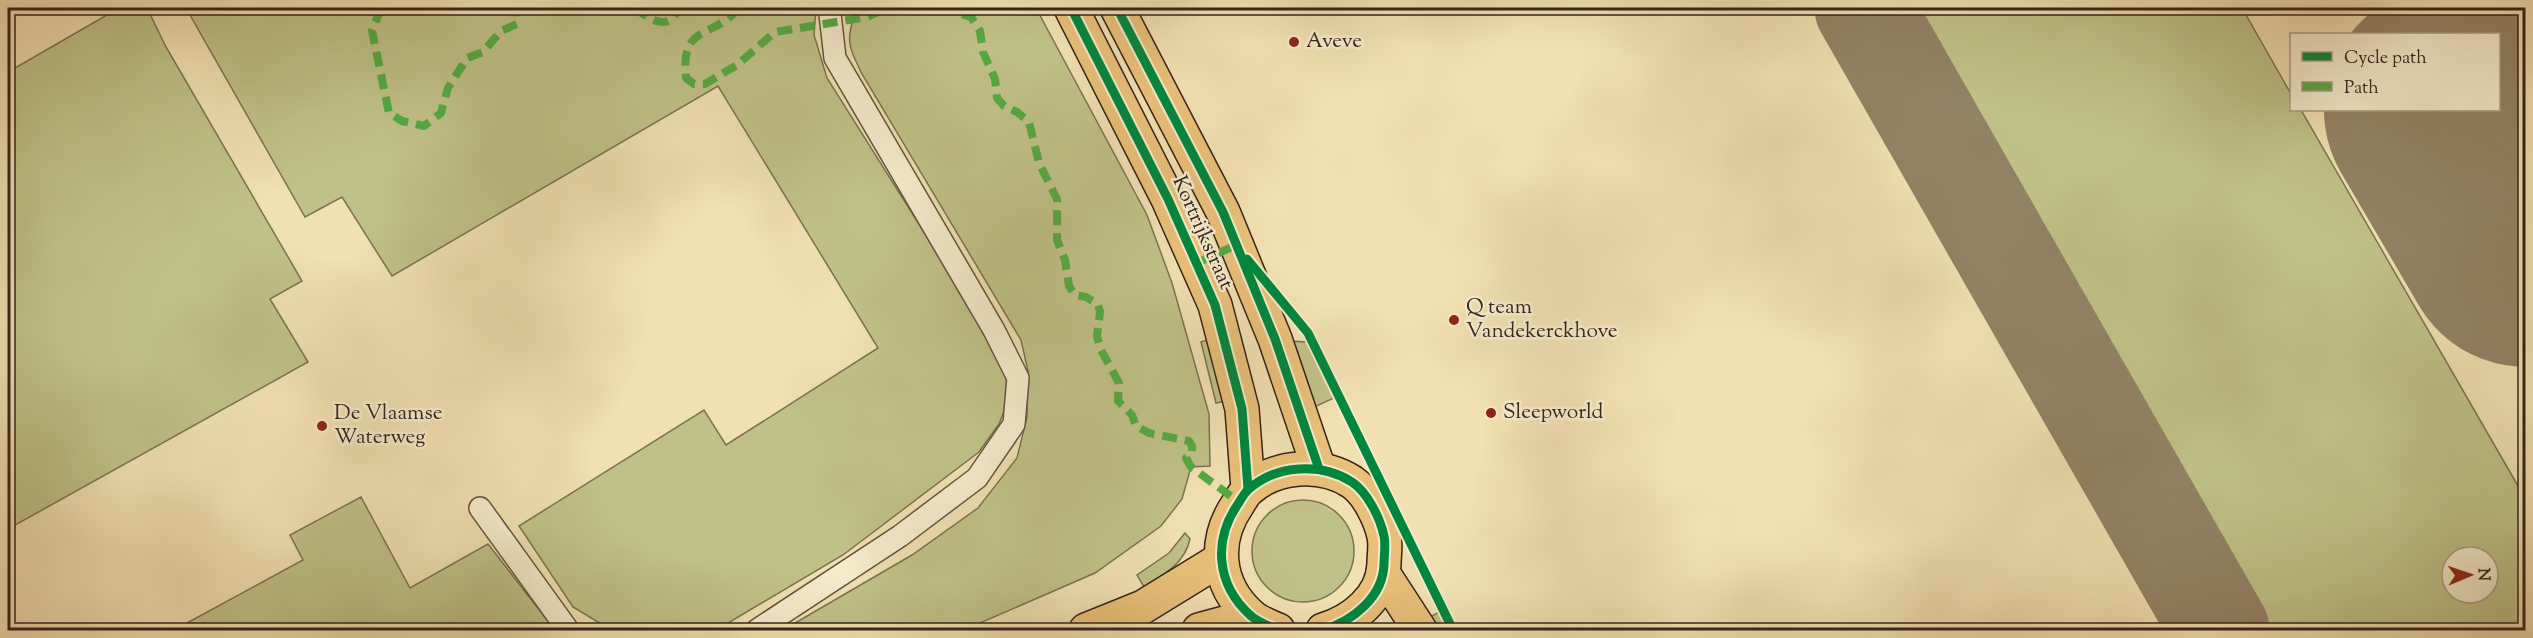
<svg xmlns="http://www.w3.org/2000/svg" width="2533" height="638" font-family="'Sorts Mill Goudy',serif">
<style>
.green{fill:#c0c188;stroke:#7a7252;stroke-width:1.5;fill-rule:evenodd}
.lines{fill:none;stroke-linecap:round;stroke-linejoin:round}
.taxiway{stroke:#938266;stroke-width:99}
.runway{stroke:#938266;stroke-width:248}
.lane-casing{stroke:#645241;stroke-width:24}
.primary-casing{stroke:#35231b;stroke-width:36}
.highway-casing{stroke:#35231b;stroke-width:36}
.lane{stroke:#f6ebcd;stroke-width:21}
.primary{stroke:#e8c079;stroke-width:33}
.highway{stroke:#e8c079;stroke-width:33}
.quiet{stroke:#54aa43;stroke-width:8;stroke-dasharray:15 8;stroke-linecap:butt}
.cycleway-casing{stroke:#f6ebcd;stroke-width:13}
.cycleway{stroke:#00873e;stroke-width:9}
.poi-dot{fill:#8f2418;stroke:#f6ebcd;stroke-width:2}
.labels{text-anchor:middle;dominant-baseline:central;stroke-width:5;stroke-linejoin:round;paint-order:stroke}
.poi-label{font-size:21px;fill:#35231b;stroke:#f6ebcd;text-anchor:start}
.street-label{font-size:21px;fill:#35231b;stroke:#f6ebcd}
</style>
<rect width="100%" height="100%" fill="#f1e0b2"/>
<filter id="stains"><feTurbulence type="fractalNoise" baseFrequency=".00333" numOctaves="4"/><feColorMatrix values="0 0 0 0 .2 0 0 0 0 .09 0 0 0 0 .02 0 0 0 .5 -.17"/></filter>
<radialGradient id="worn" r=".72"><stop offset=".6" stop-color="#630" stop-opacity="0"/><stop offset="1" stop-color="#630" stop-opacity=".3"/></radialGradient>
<g class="green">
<polygon points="119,8 147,8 166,47 302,281 270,299 308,362 8,529 8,72"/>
<polygon points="186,8 816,8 814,35 827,78 983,326 1004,369 1010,396 999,424 979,452 843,555 723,626 712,630 611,630 573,607 519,526 704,410 726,445 878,348 718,86 392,276 342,197 305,217"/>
<path d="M857,8H1036L1147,215L1172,283L1209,414L1210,466L1191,467L1182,499L1161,526L1095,573L964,630H783L912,555L978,508L1017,458L1027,417L1028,371L1021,340L862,74C848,45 845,40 857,8Z"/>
<path d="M1900,8H2242L2291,94L2292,110H2301L2525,498V630H2260ZM2452,557H2488V593H2452Z"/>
<polygon points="1213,338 1226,401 1216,403 1201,342"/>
<polygon points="1290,341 1306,342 1334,398 1310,409"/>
<polygon points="361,497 410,588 488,544 555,630 174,630 303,560 290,535"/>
<circle cx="1303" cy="551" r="51"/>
<path d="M1185,533L1190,539C1185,563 1164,575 1144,587L1137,575L1169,553Z"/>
<polygon points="1439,612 1446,630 1427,630 1421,622"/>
</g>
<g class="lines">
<polyline class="taxiway" points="1864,8 2220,630"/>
<polyline class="runway" points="2448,110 2526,243"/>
<g class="lane-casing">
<g id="lane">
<polyline points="480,508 568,630"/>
<polyline points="757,630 900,536 977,478 1014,424 1018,378 994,330 835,58 830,14 833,8"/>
</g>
</g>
<g class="primary-casing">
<g id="primary">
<polyline points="1071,8 1168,199 1215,305 1242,409 1248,489"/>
<polyline points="1117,8 1223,212 1275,339 1319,469"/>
<polyline points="1383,573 1420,630"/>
<path d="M1278,630C1269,626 1257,622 1250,615C1216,584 1213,540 1238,504C1241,499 1245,492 1249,489C1276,465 1321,462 1352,482C1368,493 1380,518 1384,536C1386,545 1384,555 1384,564C1383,597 1353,621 1323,630"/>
</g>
</g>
<g class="highway-casing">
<g id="highway">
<polyline points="1086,630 1143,607 1221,559"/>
<polyline points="1199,630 1251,616"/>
</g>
</g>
<use href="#lane" class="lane"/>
<use href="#primary" class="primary"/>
<use href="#highway" class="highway"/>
<g class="quiet">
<polyline points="381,8 372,31 389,113 402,121 424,126 441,113 448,88 467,58 483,52 501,31 517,24 517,8"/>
<path d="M634,8C649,18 668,34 679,8"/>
<path d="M739,8C712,40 680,23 686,78L694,84H705L737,65L775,32L867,17L886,8"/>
<polyline points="940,8 971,17 980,31 983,52 995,79 997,98 1004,106 1017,112 1029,122 1039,163 1057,199 1057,240 1065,260 1069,286 1075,295 1086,297 1098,304 1100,312 1097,336 1100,348 1119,383 1118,401 1132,415 1136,426 1149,433 1189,441 1192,446 1192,452 1186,458 1191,467 1239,502"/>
<polyline points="1197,263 1236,245"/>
</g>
<g class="cycleway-casing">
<g id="cycleway">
<polyline points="1071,8 1168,199 1215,305 1242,409 1248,489"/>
<polyline points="1117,8 1223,212 1275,339 1319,469"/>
<polyline points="1247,259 1308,333 1453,630"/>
<path d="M1278,630C1269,626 1257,622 1250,615C1216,584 1213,540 1238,504C1241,499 1245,492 1249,489C1276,465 1321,462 1352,482C1368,493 1380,518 1384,536C1386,545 1384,555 1384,564C1383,597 1353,621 1323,630"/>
</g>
</g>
<use href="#cycleway" class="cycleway"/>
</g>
<g class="poi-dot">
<circle cx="1294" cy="42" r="6"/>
<circle cx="1454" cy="320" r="6"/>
<circle cx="1491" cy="413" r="6"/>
<circle cx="322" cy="426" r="6"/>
</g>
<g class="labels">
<g class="poi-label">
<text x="1306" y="42">Aveve</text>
<text x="1466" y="308">Q team<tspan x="1466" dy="24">Vandekerckhove</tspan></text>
<text x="1503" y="413">Sleepworld</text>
<text x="334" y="414">De Vlaamse<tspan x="334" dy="24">Waterweg</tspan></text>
</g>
<g class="street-label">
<text transform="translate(1202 233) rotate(66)">Kortrijkstraat</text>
</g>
</g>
<rect width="2533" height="638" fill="none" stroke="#f1e0b2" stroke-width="30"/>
<rect x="9" y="9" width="2515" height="620" fill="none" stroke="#35231b" stroke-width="3"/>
<rect x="15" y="15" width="2503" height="608" fill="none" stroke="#35231b" stroke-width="1.5"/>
<rect x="2290" y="33" width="210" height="78" fill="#f6ebcd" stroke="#a99b86" stroke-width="1.5"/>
<rect x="2302" y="52" width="30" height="9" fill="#00873e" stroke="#a99b86" stroke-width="1.5"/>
<text x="2344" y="63" font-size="18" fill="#35231b">Cycle path</text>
<rect x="2302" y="82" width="30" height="9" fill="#54aa43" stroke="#a99b86" stroke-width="1.5"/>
<text x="2344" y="93" font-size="18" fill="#35231b">Path</text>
<g transform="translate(2470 575) rotate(88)"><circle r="28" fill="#f6ebcd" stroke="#a99b86" stroke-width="1.5"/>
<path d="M0-4.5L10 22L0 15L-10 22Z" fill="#8f2418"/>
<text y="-9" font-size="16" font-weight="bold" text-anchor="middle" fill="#35231b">N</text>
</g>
<rect width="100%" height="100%" filter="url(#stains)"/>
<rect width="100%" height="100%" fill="url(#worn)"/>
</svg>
